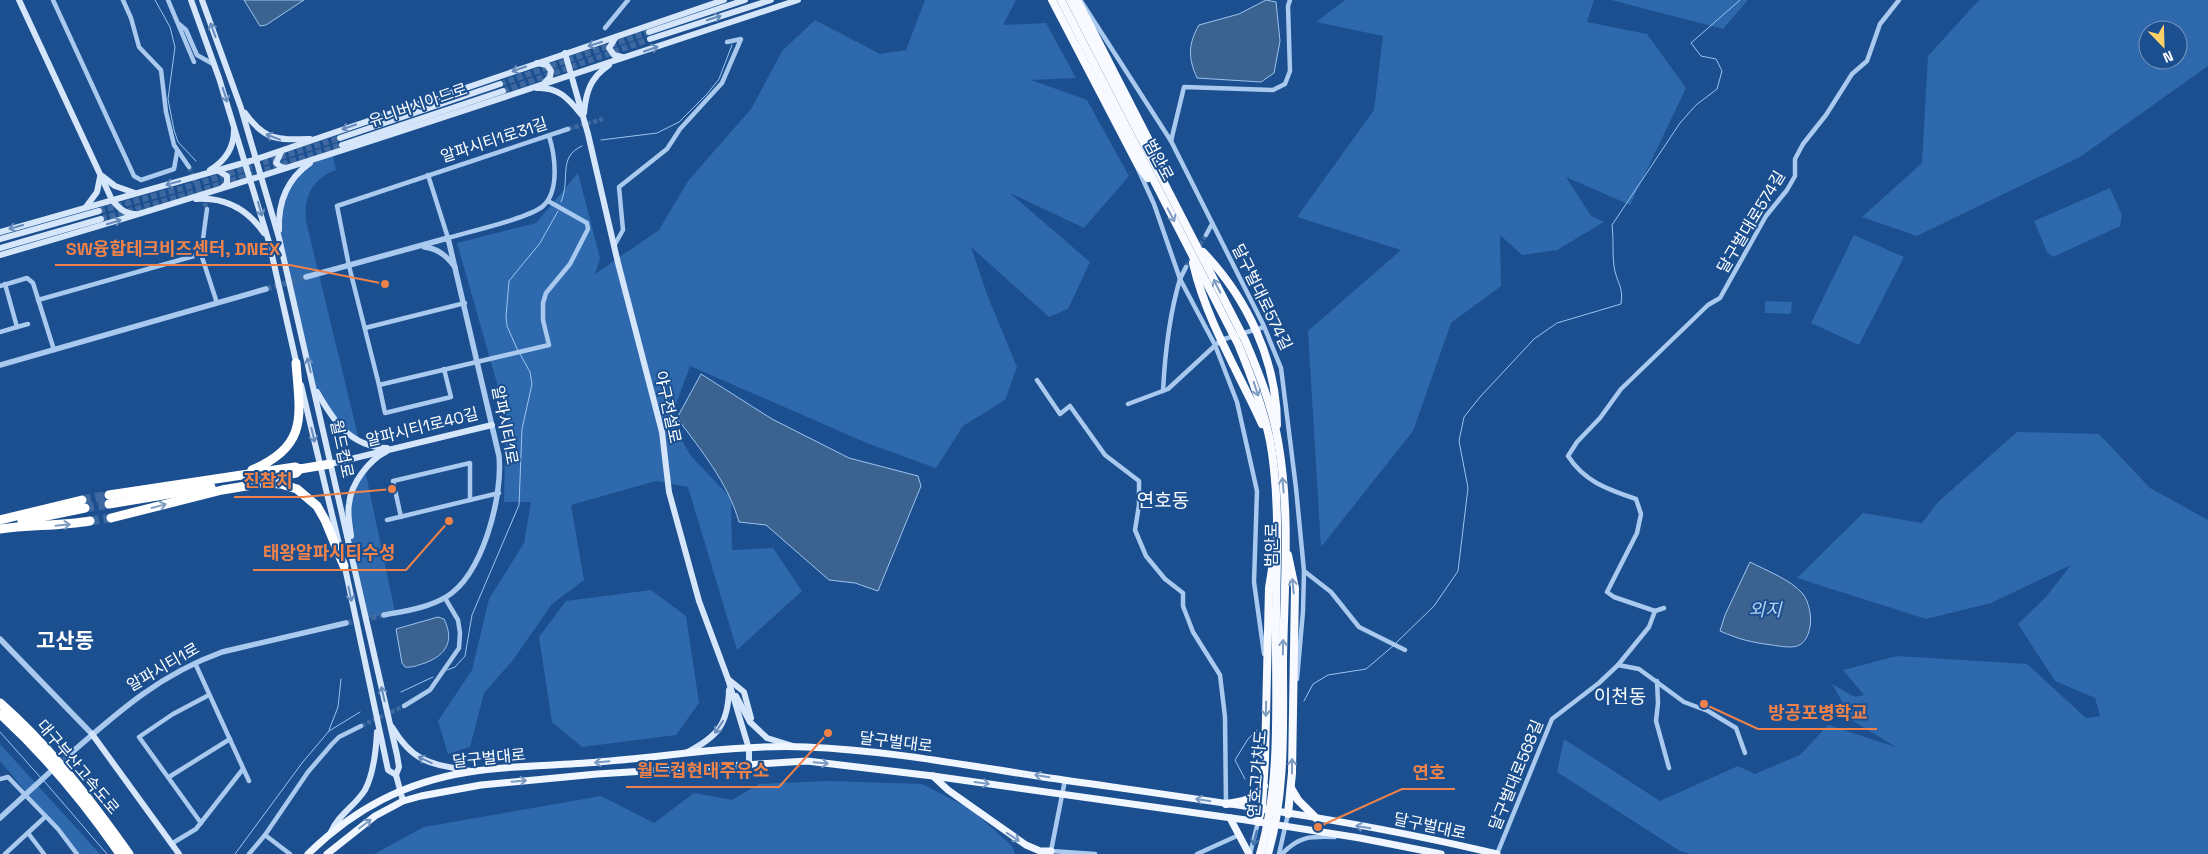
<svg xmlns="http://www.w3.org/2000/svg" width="2208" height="854" font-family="'Space Grotesk','Noto Sans KR',sans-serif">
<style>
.green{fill:#2e69ad;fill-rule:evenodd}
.water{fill:#3c6290;stroke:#9cc4f0}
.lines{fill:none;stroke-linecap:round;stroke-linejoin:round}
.stream{stroke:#9cc4f0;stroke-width:1}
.minor-tunnel{stroke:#3d69a0;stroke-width:4.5;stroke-dasharray:4.5 2;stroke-linecap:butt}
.tertiary-tunnel{stroke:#3d69a0;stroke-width:5.5;stroke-dasharray:5.5 3;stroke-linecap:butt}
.secondary-tunnel{stroke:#3d69a0;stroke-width:6;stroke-dasharray:6 3;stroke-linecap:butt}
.motorway-tunnel{stroke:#3d69a0;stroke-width:9;stroke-dasharray:9 4.5;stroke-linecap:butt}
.minor{stroke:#a9c9ee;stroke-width:4.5}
.tertiary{stroke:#a9c9ee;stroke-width:5.5}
.secondary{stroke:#d6e6fa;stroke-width:6}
.primary{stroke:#f0f6ff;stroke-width:7}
.trunk{stroke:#f8faff;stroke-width:8}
.motorway{stroke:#fff;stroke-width:9}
.oneway{stroke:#668bba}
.oneway2{stroke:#7e9cc1}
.oneway3{stroke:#829ec1}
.oneway4{stroke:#7b9ac1}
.oneway5{stroke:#4674ac}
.labels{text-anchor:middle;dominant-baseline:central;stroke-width:4;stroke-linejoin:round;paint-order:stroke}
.street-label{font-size:16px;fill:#fff;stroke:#1b4f8f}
.water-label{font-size:18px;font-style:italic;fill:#b5d3f5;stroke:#1b4f8f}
.quarter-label{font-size:19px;fill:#fff;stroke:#1b4f8f}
.district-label{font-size:21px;font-weight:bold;fill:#fff;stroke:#1b4f8f}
.leader{fill:none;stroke:#ee8249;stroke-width:2}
.callout-dot{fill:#ee8249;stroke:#1b4f8f;stroke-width:2}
.callout-label{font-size:18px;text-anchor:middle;font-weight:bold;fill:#ee8249;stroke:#1b4f8f;stroke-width:4;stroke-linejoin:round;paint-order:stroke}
</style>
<rect width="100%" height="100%" fill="#1b4f8f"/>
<g class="green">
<polygon points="925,0 1016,0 1003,25 1046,23 1076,78 1031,80 1087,100 1129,176 1084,228 1010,193 1090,262 1068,309 1049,317 971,247 988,297 1017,367 1005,400 963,426 936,468 869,444 690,366 670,420 691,456 731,498 732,550 773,548 802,591 737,650 688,487 656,481 571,505 584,580 552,604 513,660 484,693 470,747 448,754 438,721 472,670 489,599 524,543 531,502 504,502 506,415 457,243 536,223 578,173 600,258 595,274 659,230 688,181 751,109 782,51 815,20 880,54 906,50"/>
<polygon points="1345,0 1594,0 1587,22 1647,34 1686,88 1630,205 1566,177 1591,216 1604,222 1557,250 1522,255 1500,235 1501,286 1451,323 1413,431 1321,547 1308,331 1401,250 1297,217 1374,110 1383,36 1316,22"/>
<polygon points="1611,0 1748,0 1723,29"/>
<path d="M1979,0H2208V66L2080,157L1917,236L1862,217L1922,163L1928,56ZM2148,30H2178V60H2148Z"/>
<path d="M332,153L336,170C312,179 304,196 306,221L359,440L343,430L314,386L279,238C278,196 292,170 332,153Z"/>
<polygon points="2110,188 2122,215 2120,226 2053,257 2047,252 2034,221"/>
<polygon points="1854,235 1904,257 1859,345 1811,323"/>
<polygon points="1765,301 1792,302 1791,314 1765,313"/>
<polygon points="2017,432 2099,434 2150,488 2208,520 2208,854 1691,854 1680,851 1557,772 1564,739 1660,801 1738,766 1755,774 1800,755 1828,725 1896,747 1853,721 1832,684 1855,697 1864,695 1843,670 1897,656 2027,664 2086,718 2100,716 2095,698 2055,681 2018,624 2045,598 2071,565 1991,603 1926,619 1797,578 1863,513 1922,523 1938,502"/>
<polygon points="365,470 395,612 366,619 352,555 348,505"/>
<polygon points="651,590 686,616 699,703 676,735 582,747 552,722 539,637 566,601"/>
<polygon points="0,744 100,854 79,854 0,761"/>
<polygon points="828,781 922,784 971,809 1012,846 1015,854 374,854 424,827 601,796 654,823 694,793 732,800 759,784"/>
</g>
<g class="water">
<polygon points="244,0 304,0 266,25 260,26"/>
<path d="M1266,0L1276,2L1280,41L1274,73L1261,82L1197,78C1188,58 1188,44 1199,25L1239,14Z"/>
<path d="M701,374L772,419L849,458L918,476L921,486L878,591L855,583L829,580L766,525L739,522C728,483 701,450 677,418Z"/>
<path d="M1750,562C1767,571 1790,579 1803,594C1809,602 1812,617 1810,627C1805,651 1792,648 1772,645C1750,642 1741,640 1720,631L1725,615Z"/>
<path d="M438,617L444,619C455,641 446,655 425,663C418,665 412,668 405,667L402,663L396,629Z"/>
</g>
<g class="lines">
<g class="stream">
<polyline points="155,0 170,27 175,47 168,99 174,130 178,142 196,161"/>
<polyline points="601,140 657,133 679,122 707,94 719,79 732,45"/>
<path d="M561,202C571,179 557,157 582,146"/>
<polyline points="518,351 507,326 506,317 509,281 540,243 558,211"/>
<path d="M1396,643L1434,606L1458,571L1468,488L1459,441L1464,417L1480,397L1534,339L1557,323L1621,304C1624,286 1616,282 1614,266C1612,253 1614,239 1612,225L1680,123L1696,105L1717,89L1722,71L1716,59L1701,56L1691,43L1740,0"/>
<polyline points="447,670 455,667 465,656 472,615 519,505 522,429 532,384 530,372 520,354"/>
<polyline points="401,692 433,677"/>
<polyline points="1304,701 1313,684 1328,675 1366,669 1393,646"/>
<polyline points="329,730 338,707 341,679"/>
<polyline points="0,732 41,778"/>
<polyline points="1245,779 1235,760 1248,739 1257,730"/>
<polyline points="44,781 107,854"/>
<polyline points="235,854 302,763 329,731 360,712"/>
</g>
<g class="minor-tunnel">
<polyline points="568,129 603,119"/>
<polyline points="189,167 207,209"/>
<polyline points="1186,267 1206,235"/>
<polyline points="361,726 404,706"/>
</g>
<g class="tertiary-tunnel">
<polyline points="266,289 306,277"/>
<polyline points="346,623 384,615"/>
<polyline points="57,766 70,754"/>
</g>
<g class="secondary-tunnel">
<polyline points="500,84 649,32"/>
<polyline points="503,91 650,39"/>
<polyline points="99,211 194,185 340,138"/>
<polyline points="101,219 196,192 342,145"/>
</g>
<g class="motorway-tunnel">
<polyline points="82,500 109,495"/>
<polyline points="85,508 109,504"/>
<polyline points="90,521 111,518"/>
</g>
<g class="minor">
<polyline points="53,0 134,176 141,180 174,169 177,152"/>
<polyline points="123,0 131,18 139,47 161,70 166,112 174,145 189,167"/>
<polyline points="168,0 194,62"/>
<polyline points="1081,1 1171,141 1263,324 1281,368 1296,488 1304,571 1331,592 1359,627 1405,650"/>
<polyline points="179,24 186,30 197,55 213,64"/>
<polyline points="605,28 628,0"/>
<polyline points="1171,141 1184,87 1273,90 1285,84 1290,71 1288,6 1290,0"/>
<polyline points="1138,169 1154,204 1180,279 1186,267"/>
<path d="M428,175L448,238C468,232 530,218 543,206C560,191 555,155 549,136"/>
<polyline points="548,201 587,223 588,229 570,264 546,293 543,303 543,320 549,345 379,385 349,266 337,206 568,129"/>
<polyline points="207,209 201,254 217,303"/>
<polyline points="1206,235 1212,224"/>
<polyline points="614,246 623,230 619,187 667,149 680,129 722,83 741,39 727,42"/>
<polyline points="1180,279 1215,345 1237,402 1257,491 1254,582 1264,654"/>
<polyline points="0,286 27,278 33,283 54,350"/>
<polyline points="38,300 201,254"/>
<polyline points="17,327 28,324"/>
<polyline points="365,328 465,303"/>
<polyline points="0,332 17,327 5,284"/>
<polyline points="1037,380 1060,414 1070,406 1105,455 1139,481 1139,505 1135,530 1146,556 1165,579 1183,593 1183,606 1193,632 1220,675 1225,717 1226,804"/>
<polyline points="379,385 385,413 451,397 444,369"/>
<path d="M1163,391C1165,352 1169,316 1180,279"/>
<polyline points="1128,404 1168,389 1221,340 1264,327"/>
<polyline points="401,517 393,481 470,463 470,500"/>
<polyline points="387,520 499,493"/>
<path d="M1655,611L1614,597L1607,592L1637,533L1641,514L1636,499C1607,489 1585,482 1568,456L1577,442L1600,418L1621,389L1708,305L1720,298L1766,216L1787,190L1795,176V159L1803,144L1826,115L1852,74L1867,61L1880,24L1899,0"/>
<polyline points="195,663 249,781"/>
<polyline points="1618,665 1639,669 1684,702 1708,711 1736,728 1745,753"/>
<polyline points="1297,679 1303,611 1304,571"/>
<polyline points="1657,681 1658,703 1656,721 1669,768"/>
<polyline points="404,706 430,690 459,648 460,633 458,620 445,598"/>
<polyline points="169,777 230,739"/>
<polyline points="0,779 8,777 58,829 77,854"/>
<polyline points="1065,780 1051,851 1095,854"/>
<polyline points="201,823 139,737 173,714 209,695"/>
<polyline points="28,833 44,854"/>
<polyline points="265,835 290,854"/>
<polyline points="171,844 196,829 243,769"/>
<polyline points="5,854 45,817"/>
<polyline points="249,854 265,835 308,772 332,744 339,737 361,726"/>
<polyline points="1197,854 1239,835"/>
<polyline points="1250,854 1258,822"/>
<polyline points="1279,854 1288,814"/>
<path d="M1282,854C1299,836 1311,836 1335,837"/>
<polyline points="1497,854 1552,719 1599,683 1618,665 1649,627 1655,611 1664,608"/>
</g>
<g class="tertiary">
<path d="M424,247C438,248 447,256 455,267"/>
<path d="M306,277L448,238L499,456C503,496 483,575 446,597C428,608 404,611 384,615"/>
<polyline points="0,365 266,289"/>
<polyline points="0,639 92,734"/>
<path d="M70,754C119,711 159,675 222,652L346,623"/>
<polyline points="0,818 49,773"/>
</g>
<g class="secondary">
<path d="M19,0L112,200C119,208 125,214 135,214"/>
<polyline points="191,0 219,78 269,242 297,366"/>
<polyline points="202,0 241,108 279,238 397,755 399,767 396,775 403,801"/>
<polyline points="649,32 745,0"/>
<polyline points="616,37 609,48 614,55 622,57"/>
<polyline points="650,39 771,0"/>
<polyline points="565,53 588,134 618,263 662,432 669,492 699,601 728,679 749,749 749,765"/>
<polyline points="537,63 547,65 551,71 550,77 545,82"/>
<path d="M537,88C558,87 568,98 581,114"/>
<path d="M245,113C265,141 278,140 310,139"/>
<path d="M584,113C586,92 590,78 609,65"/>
<polyline points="340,138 500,84"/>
<polyline points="342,145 503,91"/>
<polyline points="281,152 276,163 281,167 286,168"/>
<path d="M210,170C225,161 234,148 234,130"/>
<polyline points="217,170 227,176 227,184 223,187"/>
<polyline points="102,176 115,186 135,193"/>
<path d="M196,199C225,197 248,210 264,233"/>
<polyline points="86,207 97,192 100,177"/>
<path d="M279,230C278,203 287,179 310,163"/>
<polyline points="0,232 254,160 724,0"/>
<polyline points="0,239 99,211"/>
<polyline points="0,248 101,219"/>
<path d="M0,255C269,178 533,87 798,0"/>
<polyline points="301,385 340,548"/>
<path d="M317,392C333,420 350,447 387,448"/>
<polyline points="330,464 492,425"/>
<path d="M351,536C350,526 347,514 349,504C351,483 369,460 387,451"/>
<polyline points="344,563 388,770 396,775"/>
<polyline points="728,679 744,692 751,718"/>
<polyline points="736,696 750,722 767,738 793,746"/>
<path d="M392,727C414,764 432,764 471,771"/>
<polyline points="92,734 179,854"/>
<path d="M686,753C717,737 728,725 729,690"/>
<path d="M331,832C338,815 355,806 365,790C374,773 376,751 377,732"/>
</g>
<g class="primary">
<polyline points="933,776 948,790 1026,845 1040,851 1051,851"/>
<polyline points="1230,818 1249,854"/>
<path d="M308,854C354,809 405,782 469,772C511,765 555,766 598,762C665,757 738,744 806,747C885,750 964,765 1043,777C1195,799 1348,818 1497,854"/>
<polyline points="327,854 375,816 403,801 421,796 481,785 597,774 807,761 933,776 1246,820 1360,838 1441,854"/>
</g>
<g class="trunk">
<polyline points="1052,0 1138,165 1148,178"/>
<path d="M1061,0L1238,344C1251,375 1263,407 1270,441C1282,507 1275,575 1276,642C1276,712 1280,787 1260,854"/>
<path d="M1070,0L1245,340C1259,373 1272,406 1278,441C1291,514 1284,589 1283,661C1283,726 1286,792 1268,854"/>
<polyline points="1077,0 1157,156 1163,172"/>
<path d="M1203,252C1247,298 1277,361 1277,425"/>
<path d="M1193,263C1206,320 1238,371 1262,424"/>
<polyline points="1291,788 1298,800 1317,819"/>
<path d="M1226,804C1244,802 1252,800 1264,786"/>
<polyline points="1288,814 1292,773 1295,588 1288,555"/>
<polyline points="1258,822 1262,807 1265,760 1269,588 1273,563"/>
</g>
<g class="motorway">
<path d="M252,470C309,446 300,415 296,363"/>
<polyline points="263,479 296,473 300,469 330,464"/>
<polyline points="109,495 295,467 300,469"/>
<polyline points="109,504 211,487"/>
<polyline points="111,518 222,490 264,483 281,484 297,489 317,506 325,520 344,566"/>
<polyline points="0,520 82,500"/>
<polyline points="22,521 85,508"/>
<path d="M0,529C30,525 60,526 90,521"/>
<path d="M0,703C50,747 90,799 129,854"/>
<path d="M0,714C46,756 85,803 120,854"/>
</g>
</g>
<defs><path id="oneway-shaft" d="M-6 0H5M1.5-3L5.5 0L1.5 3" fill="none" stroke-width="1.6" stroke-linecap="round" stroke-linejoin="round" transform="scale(1.25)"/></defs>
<g class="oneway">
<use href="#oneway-shaft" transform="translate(714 18) rotate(-18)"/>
<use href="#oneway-shaft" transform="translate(213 30) rotate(-110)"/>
<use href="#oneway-shaft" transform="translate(595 44) rotate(162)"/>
<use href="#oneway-shaft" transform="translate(651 49) rotate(-19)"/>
<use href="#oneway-shaft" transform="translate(519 69) rotate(161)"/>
<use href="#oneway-shaft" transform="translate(225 95) rotate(72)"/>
<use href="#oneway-shaft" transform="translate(349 127) rotate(161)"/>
<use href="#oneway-shaft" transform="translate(273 137) rotate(-159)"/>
<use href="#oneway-shaft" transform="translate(173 183) rotate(165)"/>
<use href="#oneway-shaft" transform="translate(260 209) rotate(74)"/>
<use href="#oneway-shaft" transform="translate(114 222) rotate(-17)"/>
<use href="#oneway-shaft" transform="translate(16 227) rotate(164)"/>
<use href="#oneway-shaft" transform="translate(309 365) rotate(-103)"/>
<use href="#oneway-shaft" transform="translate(313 435) rotate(77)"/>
<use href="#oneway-shaft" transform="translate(350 594) rotate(78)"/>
<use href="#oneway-shaft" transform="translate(383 694) rotate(-103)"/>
<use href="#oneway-shaft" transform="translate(719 727) rotate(124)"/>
<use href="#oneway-shaft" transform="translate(425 760) rotate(-155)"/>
</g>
<g class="oneway2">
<use href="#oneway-shaft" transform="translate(1171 215) rotate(62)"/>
<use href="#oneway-shaft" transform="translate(1217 286) rotate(-117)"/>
<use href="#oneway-shaft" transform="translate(1256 389) rotate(72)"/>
<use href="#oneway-shaft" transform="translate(1283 485) rotate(-95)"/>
<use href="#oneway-shaft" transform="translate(1293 586) rotate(-96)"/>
<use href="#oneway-shaft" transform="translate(1283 647) rotate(-89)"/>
<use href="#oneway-shaft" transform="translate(1266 709) rotate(91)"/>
<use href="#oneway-shaft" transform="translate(1292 766) rotate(-90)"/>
</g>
<g class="oneway3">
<use href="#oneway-shaft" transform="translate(159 506) rotate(-15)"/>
<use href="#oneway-shaft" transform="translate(63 525) rotate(-6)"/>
</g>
<g class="oneway4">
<use href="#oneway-shaft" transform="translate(602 762) rotate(175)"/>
<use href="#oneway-shaft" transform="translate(821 763) rotate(5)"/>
<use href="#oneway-shaft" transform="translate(1042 776) rotate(-171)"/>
<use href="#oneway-shaft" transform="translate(519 781) rotate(-5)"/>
<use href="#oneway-shaft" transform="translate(982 783) rotate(8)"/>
<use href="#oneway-shaft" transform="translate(1203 800) rotate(-171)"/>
<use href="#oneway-shaft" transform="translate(365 824) rotate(-37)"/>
<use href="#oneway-shaft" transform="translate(1363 827) rotate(-171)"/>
<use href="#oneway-shaft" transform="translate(1013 837) rotate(33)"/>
</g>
<use class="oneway5" href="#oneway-shaft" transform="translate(1255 838) rotate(104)"/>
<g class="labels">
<g class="street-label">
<text transform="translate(418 105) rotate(-19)">유니버시아드로</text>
<text transform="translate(494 140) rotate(-18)">알파시티1로31길</text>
<text transform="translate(1159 160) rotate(62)">범안로</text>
<text transform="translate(1751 222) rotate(-59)">달구벌대로574길</text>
<text transform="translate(1262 297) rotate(64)">달구벌대로574길</text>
<text transform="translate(668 407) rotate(78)">야구전설로</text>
<text transform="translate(505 425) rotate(79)">알파시티1로</text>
<text transform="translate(422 427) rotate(-14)">알파시티1로40길</text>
<text transform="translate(342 449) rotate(78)">월드컵로</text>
<text transform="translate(1271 545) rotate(-90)">범안로</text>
<text transform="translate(163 667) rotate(-30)">알파시티1로</text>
<text transform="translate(896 742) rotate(7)">달구벌대로</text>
<text transform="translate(489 758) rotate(-6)">달구벌대로</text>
<text transform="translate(78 767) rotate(50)">대구부산고속도로</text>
<text transform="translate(1257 774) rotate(-85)">연호고가차도</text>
<text transform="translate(1516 775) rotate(-68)">달구벌대로568길</text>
<text transform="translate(1430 826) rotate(12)">달구벌대로</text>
</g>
<g class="water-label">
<text x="1765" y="609">외지</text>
</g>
<g class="quarter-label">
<text x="1163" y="500">연호동</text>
<text x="1620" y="696">이천동</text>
</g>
<g class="district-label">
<text x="65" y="640">고산동</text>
</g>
</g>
<path class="leader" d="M385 284L290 265H55M392 489L303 497H234M449 521L406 570H253M1704 704L1758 729H1877M828 733L779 787H626M1318 827L1402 789H1455"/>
<g class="callout-dot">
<circle cx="385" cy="284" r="5"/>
<circle cx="392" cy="489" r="5"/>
<circle cx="449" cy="521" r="5"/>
<circle cx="1704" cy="704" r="5"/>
<circle cx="828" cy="733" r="5"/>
<circle cx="1318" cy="827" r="5"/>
</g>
<g class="callout-label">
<text x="173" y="255">SW융합테크비즈센터, DNEX</text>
<text x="268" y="487">진참치</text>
<text x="329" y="559">태왕알파시티수성</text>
<text x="1818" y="719">방공포병학교</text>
<text x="703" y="777">월드컵현대주유소</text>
<text x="1429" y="779">연호</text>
</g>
<g transform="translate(2163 45) rotate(157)"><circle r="24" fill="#1b4f8f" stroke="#7695bc"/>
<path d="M0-4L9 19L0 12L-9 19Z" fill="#ffd166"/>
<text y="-8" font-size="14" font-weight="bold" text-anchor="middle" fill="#ffffff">N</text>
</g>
</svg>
